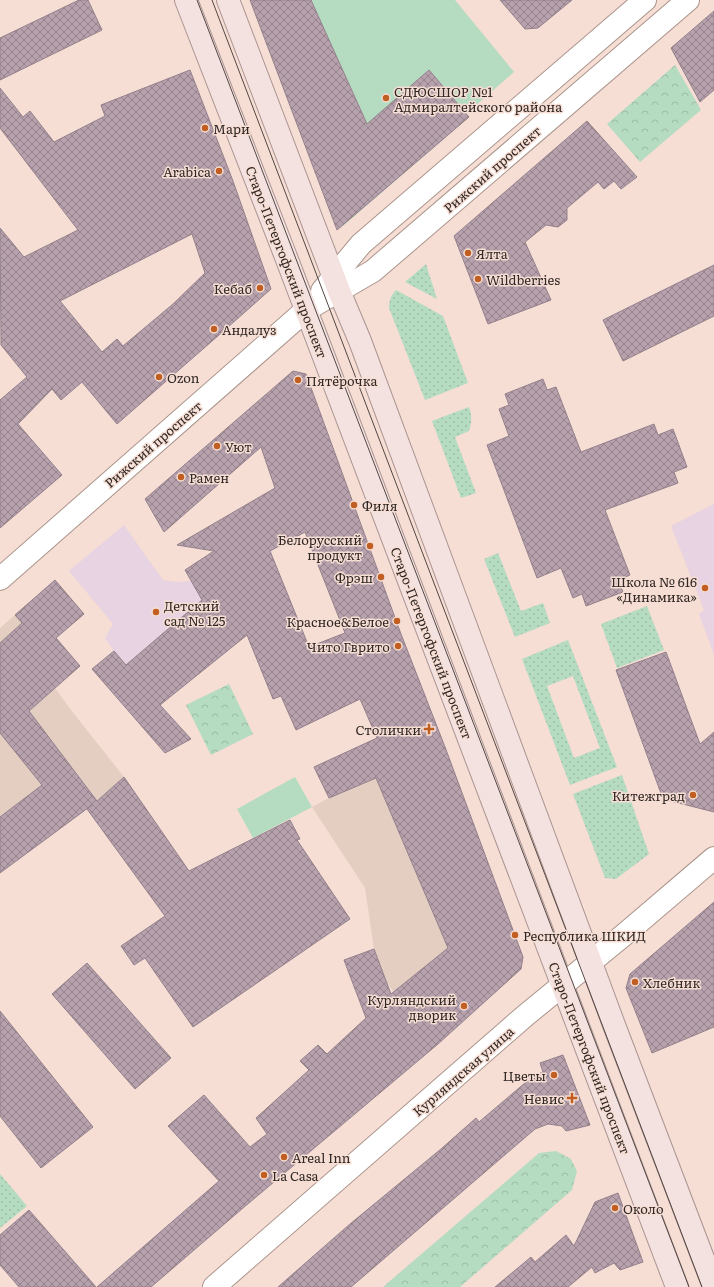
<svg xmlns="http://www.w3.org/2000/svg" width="714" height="1287" font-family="Literata,serif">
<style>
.commercial{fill:#e4cec2}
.education{fill:#e7d3e2}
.grass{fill:url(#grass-dots);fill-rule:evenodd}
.forest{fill:url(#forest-crowns)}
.pitch{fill:#b5dbc1}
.building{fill:url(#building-cross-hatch);stroke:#94808b;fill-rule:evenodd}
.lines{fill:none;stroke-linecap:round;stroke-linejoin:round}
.minor-casing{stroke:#aa948b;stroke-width:24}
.tertiary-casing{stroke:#aa948b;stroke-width:24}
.secondary-casing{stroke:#aa948b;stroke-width:24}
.primary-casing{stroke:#ab9491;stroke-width:24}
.minor{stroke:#fff;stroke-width:22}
.tertiary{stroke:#fff;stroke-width:22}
.secondary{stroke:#fff;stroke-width:22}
.primary{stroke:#f4e2e0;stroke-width:22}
.tram{stroke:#534743;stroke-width:1}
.poi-dot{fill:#c05f21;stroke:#f6ded4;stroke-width:1.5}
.labels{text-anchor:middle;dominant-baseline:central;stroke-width:3;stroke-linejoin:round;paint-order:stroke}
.poi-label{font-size:13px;fill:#302724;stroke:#f6ded4;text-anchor:start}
.street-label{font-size:13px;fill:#302724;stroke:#f6ded4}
</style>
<defs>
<pattern id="grass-dots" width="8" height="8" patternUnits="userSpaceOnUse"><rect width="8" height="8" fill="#b5dbc1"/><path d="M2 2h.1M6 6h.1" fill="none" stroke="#9cbca6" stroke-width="1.8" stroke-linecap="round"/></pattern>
<pattern id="forest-crowns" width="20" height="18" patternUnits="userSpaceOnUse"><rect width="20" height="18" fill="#b5dbc1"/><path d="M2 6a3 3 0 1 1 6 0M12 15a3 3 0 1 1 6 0" fill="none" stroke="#9cbca6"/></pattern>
<pattern id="building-cross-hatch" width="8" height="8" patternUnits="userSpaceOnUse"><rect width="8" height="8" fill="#b6a1ad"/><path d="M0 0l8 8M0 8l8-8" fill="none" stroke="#94838d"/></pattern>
</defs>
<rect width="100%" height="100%" fill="#f6ded4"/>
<g class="commercial">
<polygon points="55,580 84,614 56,638 80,666 55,688 71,710 124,777 87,809 0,873 0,628"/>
<polygon points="445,747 523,957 521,969 395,994 386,981 374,949 365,888 312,807 329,798"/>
</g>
<g class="education">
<polygon points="714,504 714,655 699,614 704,610 671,526"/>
<polygon points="124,525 163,580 177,582 191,581 230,649 160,705 114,651 105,638 113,624 69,571"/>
</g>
<g class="grass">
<polygon points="426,264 437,299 405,282"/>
<path d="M396,290L443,316L468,383L425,400L389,308C389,301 391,295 396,290Z"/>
<path d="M469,407C472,416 472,422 469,431L455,437L476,493L461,498L432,421Z"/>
<polygon points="498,553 521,611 543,603 550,623 515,637 484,559"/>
<polygon points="647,606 664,650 617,668 601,624"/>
<path d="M568,640L617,767L570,785L522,659ZM573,676L600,748L574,758L547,686Z"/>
<polygon points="622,775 649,854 616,879 605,878 573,794"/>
<polygon points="0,1174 27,1206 0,1228"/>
</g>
<g class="forest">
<polygon points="675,65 701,110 640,162 607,124"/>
<polygon points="229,684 253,734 211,755 186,705"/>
<polygon points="556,1151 571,1159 577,1171 572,1190 460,1287 383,1287 539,1153"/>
</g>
<g class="pitch">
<polygon points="250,0 455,0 514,72 466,114 469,117 343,226 335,224"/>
<polygon points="295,777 312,807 253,838 237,809"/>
</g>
<g class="building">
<polygon points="79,0 88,0 102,30 0,80 0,38"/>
<polygon points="250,0 311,0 367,124 429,70 469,117 337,230"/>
<polygon points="500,0 572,0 538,28 525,29"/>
<polygon points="714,11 714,90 700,102 671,48"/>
<path d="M190,70L233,181L271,289L219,335L117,424L82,382L61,400L52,389L18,424L62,475L0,528V400L27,377L1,345L0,228L24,257L78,230L0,128V88L23,117L30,111L54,142L105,116L101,105ZM192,234L205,273L173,304L123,346L117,339L102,352L60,301Z"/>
<polygon points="587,121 637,177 621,189 614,181 604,189 598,182 567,208 567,220 558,227 546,225 525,242 551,300 488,324 454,236"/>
<polygon points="714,265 714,316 623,361 603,320"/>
<path d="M293,371L306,374L401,634L445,747L523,957L521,969L438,1044L243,1208L151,1287H97L219,1181L168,1126L204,1095L250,1147L267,1134L256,1118L309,1070L300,1061L318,1045L327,1054L366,1018L344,960L374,949L391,994L448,948L376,778L329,798L314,767L377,738L360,699L296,730L281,696L273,699L247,635L160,705L191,739L165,753L92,669L114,651L126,665L202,600L185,570L214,551L177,545L275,488L261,447L164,532L145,499ZM305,532L345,633L309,647L270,551Z"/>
<polygon points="543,379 547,390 556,387 581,452 654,424 658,435 673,429 687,467 674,472 678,483 605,510 630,575 618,580 623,592 586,606 582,594 573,598 561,568 537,578 487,445 509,436 499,409 509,405 505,394"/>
<polygon points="55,580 84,614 56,638 80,666 29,711 97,801 124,777 189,871 290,820 300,839 297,840 350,919 193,1027 145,958 134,965 121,946 165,916 87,809 92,805 0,873 0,817 42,785 0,733 0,643 22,623 15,615"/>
<polygon points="666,652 700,744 714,732 714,812 663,799 616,670"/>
<polygon points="714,902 714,1027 652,1053 626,988 630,974"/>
<polygon points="87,963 171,1058 135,1089 52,994"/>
<polygon points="0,1011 93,1127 41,1168 0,1116"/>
<polygon points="563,1055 590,1125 566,1131 562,1126 548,1124 535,1129 351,1287 278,1287 350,1224 441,1149 476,1118 479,1122 532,1077 543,1072 540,1063"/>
<polygon points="618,1193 643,1262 620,1270 614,1263 595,1273 592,1267 568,1287 495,1287 531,1257 535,1262 566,1235 574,1246 595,1202"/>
<polygon points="29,1210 96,1287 19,1287 0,1265 0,1235"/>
</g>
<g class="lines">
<g class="minor-casing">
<polyline id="minor" points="214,1287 526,1015 625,934 714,858"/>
</g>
<g class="tertiary-casing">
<polyline id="tertiary" points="0,579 306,310"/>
</g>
<g class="secondary-casing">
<g id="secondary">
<polyline points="322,291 361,244 645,0"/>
<polyline points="306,310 373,271 688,0"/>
</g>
</g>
<g class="primary-casing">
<g id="primary">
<polyline points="186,0 286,257 677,1287"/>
<polyline points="228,0 339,291 360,341 614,1025 714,1287"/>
</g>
</g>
<use href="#minor" class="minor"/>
<use href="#tertiary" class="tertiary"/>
<use href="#secondary" class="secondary"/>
<use href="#primary" class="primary"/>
<g class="tram">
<polyline points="197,0 689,1287"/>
<polyline points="212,0 702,1287"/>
</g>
</g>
<g class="poi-dot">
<circle cx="386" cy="98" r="4"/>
<circle cx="205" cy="128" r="4"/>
<circle cx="219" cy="171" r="4"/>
<circle cx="468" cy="253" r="4"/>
<circle cx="478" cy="279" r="4"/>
<circle cx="260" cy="288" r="4"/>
<circle cx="214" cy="329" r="4"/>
<circle cx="159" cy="377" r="4"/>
<circle cx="298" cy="380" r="4"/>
<circle cx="217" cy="446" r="4"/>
<circle cx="181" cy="477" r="4"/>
<circle cx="354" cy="505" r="4"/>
<circle cx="370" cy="546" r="4"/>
<circle cx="381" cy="577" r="4"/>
<circle cx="705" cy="588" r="4"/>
<circle cx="156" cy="612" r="4"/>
<circle cx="397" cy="621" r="4"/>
<circle cx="398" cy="646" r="4"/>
<path d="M427 723h4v4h4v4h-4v4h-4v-4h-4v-4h4z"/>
<circle cx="693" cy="795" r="4"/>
<circle cx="515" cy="935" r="4"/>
<circle cx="635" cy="982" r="4"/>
<circle cx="464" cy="1006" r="4"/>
<circle cx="554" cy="1075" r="4"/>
<path d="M570 1092h4v4h4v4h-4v4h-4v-4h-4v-4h4z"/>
<circle cx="284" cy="1157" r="4"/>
<circle cx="264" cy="1175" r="4"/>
<circle cx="615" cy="1208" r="4"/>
</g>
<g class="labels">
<g class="poi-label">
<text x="394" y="91">СДЮСШОР №1<tspan x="394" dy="15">Адмиралтейского района</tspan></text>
<text x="213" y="128">Мари</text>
<text x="211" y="171" text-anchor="end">Arabica</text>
<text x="476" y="253">Ялта</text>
<text x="486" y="279">Wildberries</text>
<text x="252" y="288" text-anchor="end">Кебаб</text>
<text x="222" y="329">Андалуз</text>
<text x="167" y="377">Ozon</text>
<text x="306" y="380">Пятёрочка</text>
<text x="225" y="446">Уют</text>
<text x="189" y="477">Рамен</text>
<text x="362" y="505">Филя</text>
<text x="362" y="539" text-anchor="end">Белорусский<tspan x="362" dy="15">продукт</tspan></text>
<text x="373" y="577" text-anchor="end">Фрэш</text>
<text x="697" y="581" text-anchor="end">Школа № 616<tspan x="697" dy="15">«Динамика»</tspan></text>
<text x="164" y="605">Детский<tspan x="164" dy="15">сад № 125</tspan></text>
<text x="389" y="621" text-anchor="end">Красное&amp;Белое</text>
<text x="390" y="646" text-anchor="end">Чито Гврито</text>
<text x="421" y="729" text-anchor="end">Столички</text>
<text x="685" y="795" text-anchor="end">Китежград</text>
<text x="523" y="935">Республика ШКИД</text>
<text x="643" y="982">Хлебник</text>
<text x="456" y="999" text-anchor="end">Курляндский<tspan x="456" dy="15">дворик</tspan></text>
<text x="546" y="1075" text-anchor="end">Цветы</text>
<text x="564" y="1098" text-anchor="end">Невис</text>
<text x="292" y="1157">Areal Inn</text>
<text x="272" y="1175">La Casa</text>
<text x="623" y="1208">Около</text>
</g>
<g class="street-label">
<text transform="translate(492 169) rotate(-41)">Рижский проспект</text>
<text transform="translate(287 262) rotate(69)">Старо-Петергофский проспект</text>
<text transform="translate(153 444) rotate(-41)">Рижский проспект</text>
<text transform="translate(432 643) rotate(69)">Старо-Петергофский проспект</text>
<text transform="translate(590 1058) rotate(69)">Старо-Петергофский проспект</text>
<text transform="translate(463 1071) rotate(-41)">Курляндская улица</text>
</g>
</g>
</svg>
